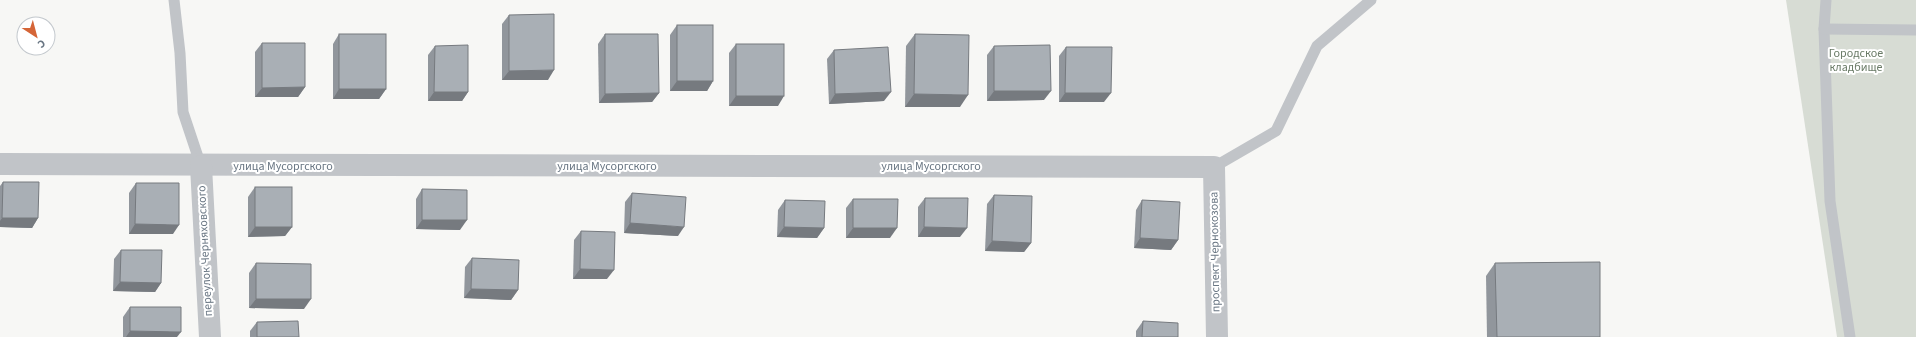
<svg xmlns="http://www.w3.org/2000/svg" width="1916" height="337" font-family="'Source Sans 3',sans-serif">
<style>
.green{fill:#d7dcd4}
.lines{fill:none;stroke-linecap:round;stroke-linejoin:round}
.service{stroke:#c1c4c8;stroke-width:11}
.minor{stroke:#c1c4c8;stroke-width:22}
.wall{fill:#91969c}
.shaded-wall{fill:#767a7f}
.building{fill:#a9afb5;stroke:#767a7f}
.labels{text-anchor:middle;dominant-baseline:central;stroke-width:4;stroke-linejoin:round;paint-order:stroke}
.park-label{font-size:12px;fill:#6a7b67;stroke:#fff}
.street-label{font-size:12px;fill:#697683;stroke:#fff}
</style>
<rect width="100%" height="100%" fill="#f7f7f5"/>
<polygon class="green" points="1786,0 1916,0 1916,337 1837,337"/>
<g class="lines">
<g class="service">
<polyline points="174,0 180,53 183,112 201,166"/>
<polyline points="1826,0 1824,29 1830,201 1850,337"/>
<polyline points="1824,29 1916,30"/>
<polyline points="1214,167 1276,131 1317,46 1371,0"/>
</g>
<g class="minor">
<polyline points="0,164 1214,167 1217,337"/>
<polyline points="201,166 210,337"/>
</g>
</g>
<g class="wall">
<polygon points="509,15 548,80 502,80 502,24"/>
<polygon points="677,25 713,81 707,91 670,91 670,35"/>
<polygon points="339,34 386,89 379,99 333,99 333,44"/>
<polygon points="605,34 659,93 652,102 599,103 598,44"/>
<polygon points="915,34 960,107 905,107 906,46"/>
<polygon points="262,43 305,87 298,97 255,97 255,52"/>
<polygon points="736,44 778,106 729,106 729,53"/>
<polygon points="435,46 468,92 462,101 428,101 428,55"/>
<polygon points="994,46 1044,100 987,101 987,55"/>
<polygon points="1066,47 1104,102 1059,102 1059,56"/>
<polygon points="834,50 884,101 829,104 827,59"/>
<polygon points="3,182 38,218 32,228 0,227 0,186"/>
<polygon points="136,183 173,234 129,234 129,193"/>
<polygon points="255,187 292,227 285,236 248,237 248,197"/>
<polygon points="422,189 460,230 416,229 416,199"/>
<polygon points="632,193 678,236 624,233 625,202"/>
<polygon points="994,195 1031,243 1024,252 985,251 987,204"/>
<polygon points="925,198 960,237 918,237 918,207"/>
<polygon points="853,199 890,238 846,238 846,208"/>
<polygon points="785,200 824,228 817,238 777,237 778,210"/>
<polygon points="1142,200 1178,240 1171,250 1134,248 1136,210"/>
<polygon points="581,231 607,279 573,279 574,240"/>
<polygon points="121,250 161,283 155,292 113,291 114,259"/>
<polygon points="472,258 518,290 511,300 464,298 465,267"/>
<polygon points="256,263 304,309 249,308 249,273"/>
<polygon points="1495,263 1600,337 1487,337 1486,276"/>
<polygon points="130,307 177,337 123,337 123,317"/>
<polygon points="1143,321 1178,337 1136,337 1136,331"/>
<polygon points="257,322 299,337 250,337 250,331"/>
</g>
<g class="shaded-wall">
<polygon points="554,70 548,80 502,80 509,71"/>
<polygon points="677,81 713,81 707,91 670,91"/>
<polygon points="305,87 298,97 255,97 262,88"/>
<polygon points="339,89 386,89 379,99 333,99"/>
<polygon points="994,91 1051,91 1044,100 987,101"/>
<polygon points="434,92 468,92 462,101 428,101"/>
<polygon points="891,92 884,101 829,104 835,94"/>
<polygon points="659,93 652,102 599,103 605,94"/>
<polygon points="1065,93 1111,93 1104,102 1059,102"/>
<polygon points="914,94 968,95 960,107 905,107"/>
<polygon points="736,96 784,96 778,106 729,106"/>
<polygon points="2,218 38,218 32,228 0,227 0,221"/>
<polygon points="422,220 467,220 460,230 416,229"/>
<polygon points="630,223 684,227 678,236 624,233"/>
<polygon points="135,224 179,225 173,234 129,234"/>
<polygon points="255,227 292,227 285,236 248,237"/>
<polygon points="784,227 824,228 817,238 777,237"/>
<polygon points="924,227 967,228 960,237 918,237"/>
<polygon points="853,228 897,228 890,238 846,238"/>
<polygon points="1140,238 1178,240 1171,250 1134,248"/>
<polygon points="992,241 1031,243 1024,252 985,251"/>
<polygon points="580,269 614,270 607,279 573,279"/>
<polygon points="120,282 161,283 155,292 113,291"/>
<polygon points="471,289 518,290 511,300 464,298"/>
<polygon points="256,299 311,299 304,309 249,308"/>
<polygon points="130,331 181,332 177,337 126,337"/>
</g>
<g class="building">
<polygon points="554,14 554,70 509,71 509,15"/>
<rect x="677" y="25" width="36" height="56"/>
<rect x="339" y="34" width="47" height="55"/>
<polygon points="605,34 658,34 659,93 605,94"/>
<polygon points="915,34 969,35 968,95 914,94"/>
<polygon points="262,43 305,43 305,87 262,88"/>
<rect x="736" y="44" width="48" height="52"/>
<polygon points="468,45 468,92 434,92 435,46"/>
<polygon points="1050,45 1051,91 994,91 994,46"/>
<polygon points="888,47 891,92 835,94 834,50"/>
<polygon points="1066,47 1112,47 1111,93 1065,93"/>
<polygon points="3,182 39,182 38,218 2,218"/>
<polygon points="136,183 179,183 179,225 135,224"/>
<rect x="255" y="187" width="37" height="40"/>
<polygon points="422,189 467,190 467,220 422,220"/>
<polygon points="632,193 686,197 684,227 630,223"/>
<polygon points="994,195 1032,196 1031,243 992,241"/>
<polygon points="925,198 968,198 967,228 924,227"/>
<polygon points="853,199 898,199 897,228 853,228"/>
<polygon points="785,200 825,201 824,228 784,227"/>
<polygon points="1142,200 1180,202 1178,240 1140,238"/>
<polygon points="581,231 615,232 614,270 580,269"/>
<polygon points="121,250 162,250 161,283 120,282"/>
<polygon points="472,258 519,260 518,290 471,289"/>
<polygon points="1600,262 1600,337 1497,337 1495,263"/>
<polygon points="256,263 311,264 311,299 256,299"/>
<polygon points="130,307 181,307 181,332 130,331"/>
<polygon points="298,321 299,337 257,337 257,322"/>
<polygon points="1143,321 1178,323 1178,337 1142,337"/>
</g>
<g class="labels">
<g class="park-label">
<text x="1856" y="53">Городское<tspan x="1856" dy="14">кладбище</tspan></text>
</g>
<g class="street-label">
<text x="283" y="166">улица Мусоргского</text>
<text x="607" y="166">улица Мусоргского</text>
<text x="931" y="166">улица Мусоргского</text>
<text transform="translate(205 251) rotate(-93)">переулок Черняховского</text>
<text transform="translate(1215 252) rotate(-91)">проспект Чернокозова</text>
</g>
</g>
<g transform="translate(36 36) rotate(144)"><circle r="19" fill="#ffffff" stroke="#c3c8cd"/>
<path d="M0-3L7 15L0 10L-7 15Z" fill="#d56537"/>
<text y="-6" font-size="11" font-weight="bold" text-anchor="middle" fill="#697683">С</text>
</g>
</svg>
